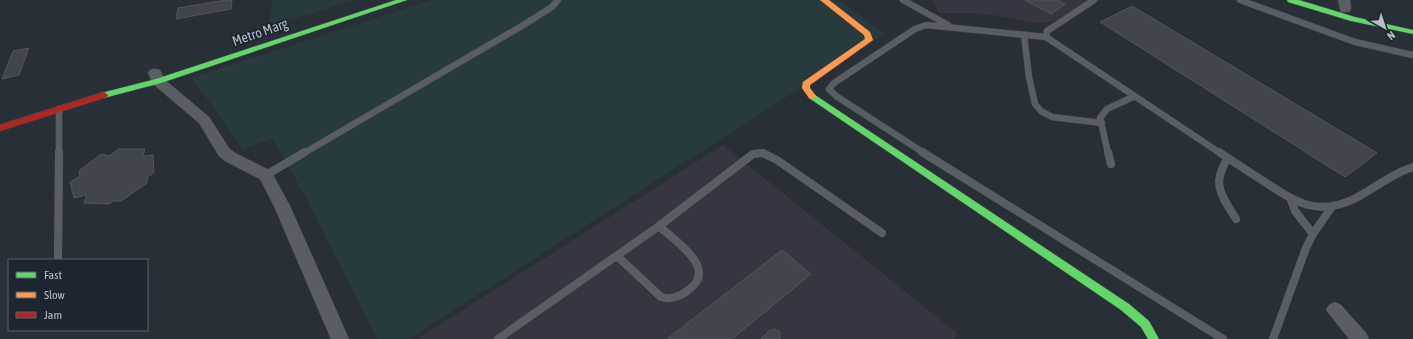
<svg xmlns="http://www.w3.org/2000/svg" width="1413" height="339" font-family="'Asap Condensed',sans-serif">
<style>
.medical{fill:#353641}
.green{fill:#273a3c}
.building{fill:#41464c;stroke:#51565d}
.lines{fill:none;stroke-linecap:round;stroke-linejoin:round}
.lane-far1-casing{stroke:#474b51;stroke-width:7}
.lane-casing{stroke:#474b51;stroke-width:8}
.street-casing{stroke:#474b51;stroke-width:1}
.fast-casing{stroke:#474b51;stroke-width:1}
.slow-casing{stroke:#474b51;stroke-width:1}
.jam-casing{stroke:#474b51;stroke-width:1}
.lane-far1{stroke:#595e64;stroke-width:6}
.lane{stroke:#595e64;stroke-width:8}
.street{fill:#595e64;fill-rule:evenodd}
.fast{fill:#63d668;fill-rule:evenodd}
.slow{fill:#ff974d;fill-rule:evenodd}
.jam{fill:#b3261e;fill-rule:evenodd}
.labels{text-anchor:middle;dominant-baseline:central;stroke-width:3.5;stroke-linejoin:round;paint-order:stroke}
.street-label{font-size:14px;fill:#b4bcc6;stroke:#1d2630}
</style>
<rect width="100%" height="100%" fill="#292f36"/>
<g class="medical">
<polygon points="933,0 1102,0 1060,20 1040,23 980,13 939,13"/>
<polygon points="723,145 958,334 954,339 417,339"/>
</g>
<g class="green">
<polygon points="273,0 355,0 268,27"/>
<polygon points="431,0 839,0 885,34 409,339 377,339 305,196 272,138 243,149 192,78"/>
</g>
<g class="building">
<polygon points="226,0 232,0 231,9 176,19 178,8"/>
<polygon points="1025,0 1057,0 1065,4 1051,14"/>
<polygon points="1132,6 1377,153 1345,177 1100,22"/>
<polygon points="29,48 19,75 2,79 13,51"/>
<polygon points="118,149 145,149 143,156 153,155 154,172 147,178 147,183 121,201 114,201 109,204 84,203 87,195 74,198 70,182 80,176 79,171 101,154 110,156"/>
<polygon points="782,250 811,274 732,339 667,339"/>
<polygon points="775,329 780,332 780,339 761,339 770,330"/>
</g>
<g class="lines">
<g class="lane-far1-casing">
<g id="lane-far1">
<polyline points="903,0 948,25"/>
<polyline points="1094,0 1047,31 1046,37 1220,153"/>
<polyline points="1240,0 1355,42 1413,55"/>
<polyline points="1024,35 1029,77 1035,104 1041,111 1052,117 1102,123"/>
<polyline points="59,153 59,109"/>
<polyline points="304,153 520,27 552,7 558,0"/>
<polyline points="758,153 761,153"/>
<polyline points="924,153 836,96 829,89 834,83 915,29 926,25 1046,37"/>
<polyline points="1108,153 1100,118 1107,109 1133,97"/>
</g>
</g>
<g class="lane-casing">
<g id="lane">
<polyline points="922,152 1223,339"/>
<polyline points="1108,152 1111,164"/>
<path d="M1219,152C1234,162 1249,172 1265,182C1295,203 1318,216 1354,199C1374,189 1392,173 1413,167"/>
<path d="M1228,158C1211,184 1221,195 1236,219"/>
<polyline points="266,175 305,152"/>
<polyline points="1291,200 1295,211 1313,234"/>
<path d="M617,256L661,297C670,300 679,297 687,291C720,269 676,242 659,226"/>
<polyline points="58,260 59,152"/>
<polyline points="498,339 659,226 753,154 763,153 777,160 882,233"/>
<polyline points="1273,339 1306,248 1313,234 1331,208"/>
</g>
</g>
<g class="street-casing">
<g id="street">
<polygon points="1338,0 1350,0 1351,9 1349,12 1341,12"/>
<polygon points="155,69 160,70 164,79 209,117 229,148 235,153 271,171 290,206 349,339 331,339 274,206 260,179 225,161 219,156 199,123 153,84 148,73 150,70"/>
<polygon points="1335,302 1341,305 1366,333 1369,339 1349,339 1326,310 1329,305"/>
</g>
</g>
<g class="fast-casing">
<g id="fast">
<polygon points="396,0 407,0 161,83 104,98 100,95 101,93 156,79"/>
<polygon points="1287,0 1299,0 1355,17 1413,30 1413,34 1351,21 1288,2"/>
<polygon points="812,93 1129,304 1149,321 1159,339 1148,339 1141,327 1121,310 809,98 808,96"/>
</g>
</g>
<g class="slow-casing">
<polygon id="slow" points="820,0 829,0 870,32 873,40 810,85 810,88 816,96 812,99 809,98 802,88 803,82 865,39 864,35"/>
</g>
<g class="jam-casing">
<polygon id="jam" points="104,92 108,95 107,97 0,131 0,125"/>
</g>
<use href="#lane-far1" class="lane-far1"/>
<use href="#lane" class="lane"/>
<use href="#street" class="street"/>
<use href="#fast" class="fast"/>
<use href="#slow" class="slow"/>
<use href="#jam" class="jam"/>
</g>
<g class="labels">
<g class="street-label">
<text transform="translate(260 32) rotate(-19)">Metro Marg</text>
</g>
</g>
<rect x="8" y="259" width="140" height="72" fill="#1d2630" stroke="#59626c"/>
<rect x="16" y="272" width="20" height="6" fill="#63d668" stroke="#59626c"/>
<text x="44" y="279" font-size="12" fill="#b4bcc6">Fast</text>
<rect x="16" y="292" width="20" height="6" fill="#ff974d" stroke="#59626c"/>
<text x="44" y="299" font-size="12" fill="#b4bcc6">Slow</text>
<rect x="16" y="312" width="20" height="6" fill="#b3261e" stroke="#59626c"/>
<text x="44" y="319" font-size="12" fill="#b4bcc6">Jam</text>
<g transform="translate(1385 28) rotate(141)" stroke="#1d2630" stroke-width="3" paint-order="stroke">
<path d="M0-3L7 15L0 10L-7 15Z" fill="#b4bcc6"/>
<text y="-6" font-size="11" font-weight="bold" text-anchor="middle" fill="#b4bcc6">N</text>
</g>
</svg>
